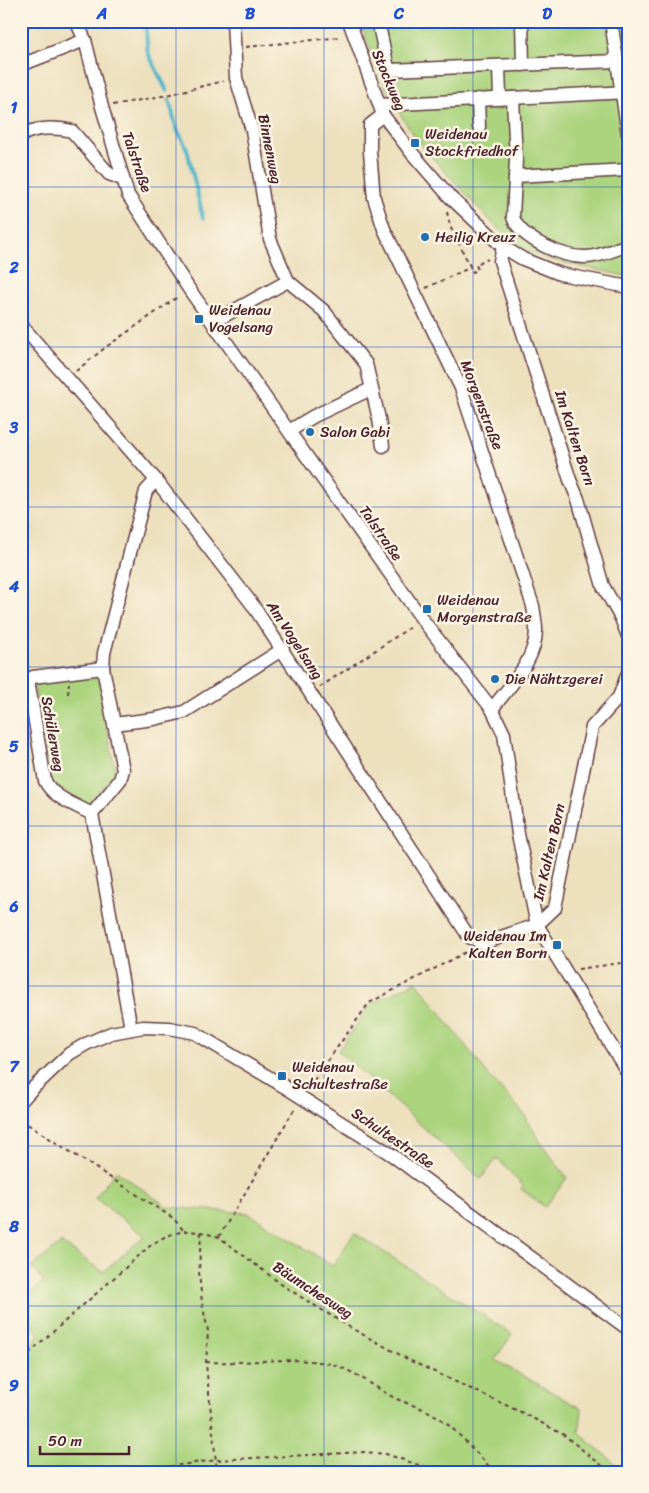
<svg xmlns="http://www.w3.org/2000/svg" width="649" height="1493" font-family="Sriracha,sans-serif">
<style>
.green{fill:#acd47f;stroke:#7b7a55}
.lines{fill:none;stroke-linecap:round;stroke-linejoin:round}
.stream{stroke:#4db6cb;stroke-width:4}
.minor-casing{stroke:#623c41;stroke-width:15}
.path{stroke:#623c41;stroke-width:2;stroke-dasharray:4 4;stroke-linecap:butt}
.minor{stroke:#fff;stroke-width:12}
.grid{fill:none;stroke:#1d4ed8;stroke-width:1;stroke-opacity:0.55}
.poi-dot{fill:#1f6fb2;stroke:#fcf5e5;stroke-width:2}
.labels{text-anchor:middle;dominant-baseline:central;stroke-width:5;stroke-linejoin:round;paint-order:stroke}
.street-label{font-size:15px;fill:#4a1f2b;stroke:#fcf5e5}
.poi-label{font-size:15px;fill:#4a1f2b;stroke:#fcf5e5;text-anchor:start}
.neatline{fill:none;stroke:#1d4ed8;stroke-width:2}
.grid-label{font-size:16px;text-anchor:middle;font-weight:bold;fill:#1d4ed8}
</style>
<rect width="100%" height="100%" fill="#fcf5e5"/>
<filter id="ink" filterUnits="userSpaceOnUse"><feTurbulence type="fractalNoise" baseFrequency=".02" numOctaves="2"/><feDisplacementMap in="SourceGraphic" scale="10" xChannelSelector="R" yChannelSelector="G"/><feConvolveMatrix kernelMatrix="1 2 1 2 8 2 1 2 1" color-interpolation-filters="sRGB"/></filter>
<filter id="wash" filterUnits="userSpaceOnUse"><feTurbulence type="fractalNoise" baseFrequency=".0096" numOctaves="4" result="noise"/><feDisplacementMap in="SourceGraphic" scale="20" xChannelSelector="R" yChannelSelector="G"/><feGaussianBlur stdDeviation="1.12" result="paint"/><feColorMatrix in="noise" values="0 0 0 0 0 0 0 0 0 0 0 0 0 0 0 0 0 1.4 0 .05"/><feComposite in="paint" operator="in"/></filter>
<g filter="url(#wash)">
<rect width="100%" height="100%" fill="#ece0bd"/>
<g class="green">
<path d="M360,21H628V277C596,268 563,266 532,253C507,242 482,212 464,192C441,167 416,142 399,112C382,84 371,52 360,21Z"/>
<polygon points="92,674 97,675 99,680 115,770 113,776 87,805 54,785 50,779 34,687 35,683"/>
<polygon points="416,981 488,1075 524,1114 541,1143 567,1178 545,1207 521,1189 523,1186 497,1158 481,1179 338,1051 370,1005"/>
<polygon points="116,1171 168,1207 248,1213 333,1266 354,1233 512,1334 495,1360 582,1409 579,1433 617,1465 628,1466 628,1472 21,1472 21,1351 29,1349 39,1334 21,1314 21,1302 44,1281 31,1268 61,1243 103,1272 145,1236 95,1198"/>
</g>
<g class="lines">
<g class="stream">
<polyline points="145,21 148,53 167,91"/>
<polyline points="169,99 176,127 187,149 203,218"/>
</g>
</g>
</g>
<g filter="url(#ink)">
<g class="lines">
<g class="minor-casing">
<g id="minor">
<polyline points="76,21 85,40 102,107 128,195 189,289 295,440 422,619 492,709 504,734 518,834 537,925 628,1073"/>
<polyline points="349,21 383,115 411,152 450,197 503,247 523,259 560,274 628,287"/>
<polyline points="378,21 388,68 390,70 617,61"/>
<polyline points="522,21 523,65"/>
<polyline points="611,21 628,134"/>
<polyline points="21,65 85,40"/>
<polyline points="499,66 500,98"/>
<path d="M513,98L516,159L513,217C520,239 564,258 586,257C600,257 615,249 628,245"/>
<polyline points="478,99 479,127"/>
<polyline points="380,105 628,92"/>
<path d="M383,115L370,125V152L374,198L384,229L461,388L533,606C534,614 536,622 536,630C536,661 510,685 492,709"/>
<path d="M21,136C33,127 58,127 72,131L109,174L122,179"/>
<polyline points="515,176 628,170"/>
<polyline points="503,247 500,261 570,480 578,499 603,586 621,618 628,636"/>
<polyline points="288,281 324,311 366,364 379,419 383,446"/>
<polyline points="213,322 288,281 270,239 252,130 236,78 233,21"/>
<polyline points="21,325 156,480 252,604 469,937 483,943 537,925 555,908 592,727 619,697 628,673"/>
<polyline points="289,431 314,416 371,389"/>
<polyline points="114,724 154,719 184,712 283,649"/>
<path d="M92,814C76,805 53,798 45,781L29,686V680L33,677L103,668"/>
<polyline points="131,1029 92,814 120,780 123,770 103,668 104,653 146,491 156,480"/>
<polyline points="21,1101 31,1090 69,1054 86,1044 111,1033 143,1027 169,1028 195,1033 285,1087 392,1155 628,1329"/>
</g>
</g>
<g class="path">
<polyline points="246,47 341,37"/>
<polyline points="113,105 162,96 224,81"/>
<polyline points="447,212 450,226 473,272 478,270 476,265 485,259 488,260"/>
<polyline points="426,288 471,267"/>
<polyline points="76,371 106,347 179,296"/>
<polyline points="320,687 412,626"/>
<polyline points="68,694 69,683"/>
<polyline points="578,969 628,962"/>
<polyline points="309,1087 369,1003 470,950"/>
<polyline points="21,1120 173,1218 184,1231"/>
<polyline points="201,1232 199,1272 202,1303 208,1331 206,1364 217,1472"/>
<polyline points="219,1237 295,1108"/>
<polyline points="21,1356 28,1354 151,1245 166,1236 184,1231 201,1232 219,1237 285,1287 351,1328 413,1362 527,1415 564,1435 610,1472"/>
<path d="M206,1362C244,1364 282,1357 320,1362C347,1365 368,1383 391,1396C405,1404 420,1406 433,1414C449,1422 482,1458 494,1472"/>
<polyline points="21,1439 25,1383 25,1355"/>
<polyline points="130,1472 216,1460 364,1452 386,1454 439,1472"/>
</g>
<use href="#minor" class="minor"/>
</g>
</g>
<path class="grid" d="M176,21V1472M324,21V1472M473,21V1472M21,187H628M21,347H628M21,507H628M21,667H628M21,826H628M21,986H628M21,1146H628M21,1306H628"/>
<g class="poi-dot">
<rect x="410" y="138" width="10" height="10" rx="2.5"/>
<circle cx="425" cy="237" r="5"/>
<rect x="194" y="314" width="10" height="10" rx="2.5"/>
<circle cx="310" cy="432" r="5"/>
<rect x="422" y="604" width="10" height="10" rx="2.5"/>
<circle cx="495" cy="679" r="5"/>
<rect x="552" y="940" width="10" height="10" rx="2.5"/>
<rect x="277" y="1071" width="10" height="10" rx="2.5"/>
</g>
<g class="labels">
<g class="street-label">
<text transform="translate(389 80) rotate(67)">Stockweg</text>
<text transform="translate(270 149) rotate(79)">Binnenweg</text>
<text transform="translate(137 162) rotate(71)">Talstraße</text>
<text transform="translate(482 405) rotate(69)">Morgenstraße</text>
<text transform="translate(575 438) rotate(72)">Im Kalten Born</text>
<text transform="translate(381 533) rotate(55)">Talstraße</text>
<text transform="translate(295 640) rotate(57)">Am Vogelsang</text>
<text transform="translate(53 734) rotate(80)">Schülerweg</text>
<text transform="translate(549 852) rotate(-77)">Im Kalten Born</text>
<text transform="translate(393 1138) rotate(34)">Schultestraße</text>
<text transform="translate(313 1290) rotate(33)">Bäumchesweg</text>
</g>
<g class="poi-label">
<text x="425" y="134">Weidenau<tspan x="425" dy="17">Stockfriedhof</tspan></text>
<text x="435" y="237">Heilig Kreuz</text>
<text x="209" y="310">Weidenau<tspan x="209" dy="17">Vogelsang</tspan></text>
<text x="320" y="432">Salon Gabi</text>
<text x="437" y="600">Weidenau<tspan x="437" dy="17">Morgenstraße</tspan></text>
<text x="505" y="679">Die Nähtzgerei</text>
<text x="547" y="936" text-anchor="end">Weidenau Im<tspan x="547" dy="17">Kalten Born</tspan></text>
<text x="292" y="1067">Weidenau<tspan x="292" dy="17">Schultestraße</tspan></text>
</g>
</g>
<rect width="649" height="1493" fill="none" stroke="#fcf5e5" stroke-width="55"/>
<path d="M40 1446v8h89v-8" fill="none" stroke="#4a1f2b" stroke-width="2.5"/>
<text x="48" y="1446" font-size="15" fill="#4a1f2b" stroke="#fcf5e5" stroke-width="4" paint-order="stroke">50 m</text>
<rect x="28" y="28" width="594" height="1438" class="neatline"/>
<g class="grid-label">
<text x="102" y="19">A</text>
<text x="250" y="19">B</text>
<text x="399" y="19">C</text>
<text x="547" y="19">D</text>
<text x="14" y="113">1</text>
<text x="14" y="273">2</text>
<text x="14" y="433">3</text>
<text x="14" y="592">4</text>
<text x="14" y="752">5</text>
<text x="14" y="912">6</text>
<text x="14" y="1072">7</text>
<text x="14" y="1232">8</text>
<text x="14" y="1391">9</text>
</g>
</svg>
